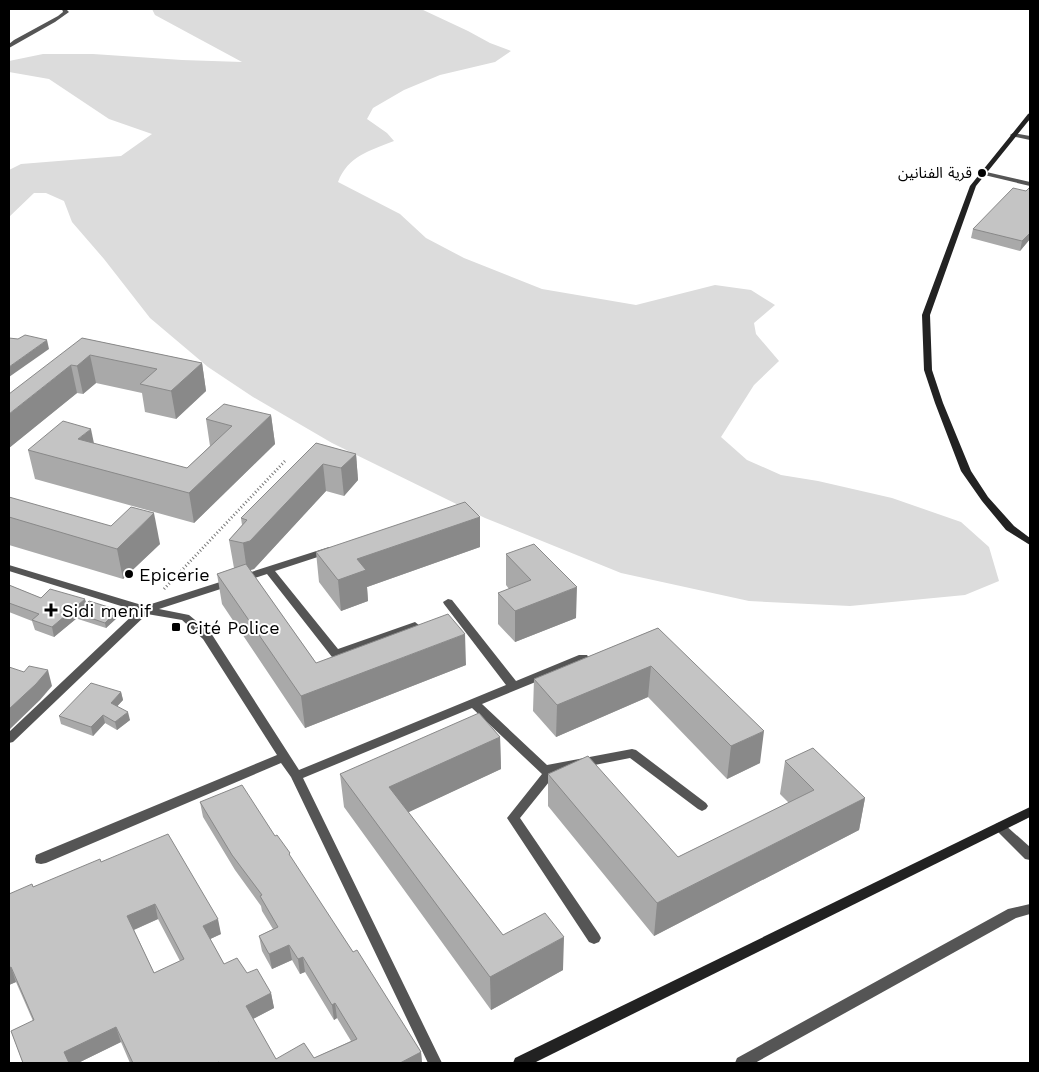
<svg xmlns="http://www.w3.org/2000/svg" width="1039" height="1072" font-family="'Work Sans','Noto Sans Arabic',sans-serif">
<style>
.green{fill:#dcdcdc}
.lines{fill:none;stroke-linecap:round;stroke-linejoin:round}
.path{stroke:#777;stroke-width:3;stroke-dasharray:1 2.5;stroke-linecap:butt}
.minor{fill:#555;fill-rule:evenodd}
.secondary{fill:#222;fill-rule:evenodd}
.wall{fill:#a9a9a9;fill-rule:evenodd}
.shaded-wall{fill:#898989}
.building{fill:#c4c4c4;stroke:#898989;fill-rule:evenodd}
.poi-dot{fill:#000;stroke:#fff;stroke-width:2}
.labels{text-anchor:middle;dominant-baseline:central;stroke-width:4;stroke-linejoin:round;paint-order:stroke}
.far-poi-label{font-size:15px;fill:#000;stroke:#fff;text-anchor:end}
.poi-label{font-size:18px;fill:#000;stroke:#fff;text-anchor:start}
</style>
<rect width="100%" height="100%" fill="#fff"/>
<path class="green" d="M152,9H421L468,31L490,43L511,51L495,62L440,75L404,90L373,108L367,119L387,133L394,141C369,151 348,156 338,182L400,214L426,238L464,258L542,289L636,305L715,285L751,290L775,305L754,323L756,334L779,361L754,385L721,437L747,460L781,475L818,481L892,498L961,522L989,547L999,581L965,595L850,606L749,601L621,573L485,518L332,443L253,397L208,367L150,318L104,259L72,222L64,201L46,193H34L9,217V170L21,164L121,156L152,134L109,119L49,79L9,72V61L43,54H93L182,60L242,62L155,15Z"/>
<g class="lines">
<polyline class="path" points="164,589 285,461"/>
<g class="minor">
<polygon points="62,9 66,9 69,12 55,22 9,48 9,44 14,40 58,16 63,12"/>
<polygon points="1013,133 1030,136 1030,140 1011,136 1010,135"/>
<polygon points="982,171 1030,182 1030,186 980,174 980,172"/>
<polygon points="329,547 333,548 334,550 333,552 275,571 338,649 415,622 420,626 419,628 340,657 332,657 267,574 159,609 189,615 211,633 299,770 506,685 444,604 443,602 448,599 452,600 516,681 579,655 587,655 589,658 587,661 482,704 547,765 632,749 636,750 706,803 708,806 706,809 702,811 698,809 630,758 554,773 553,777 520,818 599,934 601,938 599,942 594,944 589,942 507,818 542,774 472,708 303,778 442,1063 428,1063 291,777 281,763 46,863 41,864 36,863 35,859 36,855 277,755 203,639 182,620 147,614 13,742 9,743 9,732 137,611 9,571 9,565 145,606"/>
<polygon points="1000,822 1004,824 1030,847 1030,860 1025,859 996,830 994,827 996,824"/>
<polygon points="1030,904 1030,914 1016,918 755,1063 735,1063 737,1058 1008,909"/>
</g>
<g class="secondary">
<polygon points="1030,113 1030,119 976,186 930,315 932,370 943,403 971,471 988,497 1014,526 1030,538 1030,545 1006,530 982,501 961,471 935,403 924,370 922,315 970,186 1028,114"/>
<polygon points="1030,807 1030,817 534,1063 513,1063 515,1058"/>
</g>
</g>
<g class="wall">
<polygon points="1030,187 1030,239 1020,251 971,238 973,229 1026,191"/>
<polygon points="82,338 202,363 206,391 176,419 145,412 142,393 96,383 83,394 77,393 9,448"/>
<polygon points="271,415 275,444 194,523 35,479 28,450 94,444 187,468 210,446 206,419"/>
<polygon points="316,443 356,454 358,480 344,496 326,491 254,569 250,570 316,663 466,665 305,728 222,604 217,574 234,568 229,540 242,525 241,518"/>
<polygon points="9,497 160,544 123,579 9,545"/>
<polygon points="480,517 480,547 367,587 368,601 341,611 319,582 316,552"/>
<polygon points="506,554 576,618 515,642 498,624 498,593 509,589 506,585"/>
<polygon points="9,585 41,598 86,604 119,616 106,628 78,619 77,618 54,637 35,630 32,621 9,612"/>
<polygon points="658,628 760,763 727,779 648,697 556,737 533,711 534,679"/>
<polygon points="121,692 123,700 117,706 130,720 117,730 105,723 93,736 61,724 59,716"/>
<polygon points="500,737 501,769 408,812 503,935 563,970 491,1010 344,807 340,774"/>
<polygon points="785,761 865,798 859,830 654,936 548,806 548,774 678,857 789,803 780,794"/>
<path d="M200,802L275,836L290,853V857L353,952L421,1052L422,1063H130L121,1042L78,1063H23L11,1031L33,1021L16,982L9,985V894L33,887L101,862L221,934L210,939L224,964L247,973L271,993L274,1008L253,1019L276,1059L314,1058L351,1041L337,1018L334,1020L305,972L300,974L292,960L272,969L262,951L259,936L273,929L262,911L261,906L235,870L203,817ZM158,919L180,961L154,973L134,930Z"/>
</g>
<g class="shaded-wall">
<polygon points="1030,233 1030,239 1020,251 1022,241"/>
<polygon points="47,340 49,349 9,377 9,367"/>
<polygon points="90,355 96,383 83,394 77,366"/>
<polygon points="202,363 206,391 176,419 171,391"/>
<polygon points="71,365 77,393 9,448 9,414"/>
<polygon points="271,415 275,444 194,523 189,493"/>
<polygon points="91,429 97,458 78,439"/>
<polygon points="356,454 358,480 344,496 341,468"/>
<polygon points="323,464 326,491 254,569 247,571 243,543"/>
<polygon points="154,513 160,544 123,579 117,549"/>
<polygon points="480,517 480,547 367,587 368,601 341,611 338,580 357,559"/>
<polygon points="577,587 576,618 515,642 515,611"/>
<polygon points="85,599 88,609 76,613 77,618 54,637 52,627"/>
<polygon points="118,610 119,616 106,628 105,623"/>
<polygon points="465,634 466,665 305,728 301,696"/>
<polygon points="651,666 648,697 556,737 557,705"/>
<polygon points="48,670 52,686 40,700 9,730 9,709"/>
<polygon points="121,692 123,700 113,711 111,703"/>
<polygon points="128,712 130,720 117,730 115,722"/>
<polygon points="103,715 105,723 93,736 91,727"/>
<polygon points="764,731 760,763 727,779 731,746"/>
<polygon points="500,737 501,769 392,820 389,787"/>
<polygon points="865,798 859,830 654,936 657,903"/>
<polygon points="155,904 158,919 131,931 127,916"/>
<polygon points="218,919 221,934 206,941 203,926"/>
<polygon points="564,937 563,970 491,1010 490,977"/>
<polygon points="289,945 292,960 272,969 269,954"/>
<polygon points="303,957 305,972 300,974 298,959"/>
<polygon points="11,967 16,982 9,985 9,968"/>
<polygon points="271,993 274,1008 249,1021 246,1006"/>
<polygon points="335,1003 337,1018 334,1020 332,1005"/>
<polygon points="116,1027 121,1042 78,1063 68,1063 64,1052"/>
<polygon points="421,1052 422,1063 400,1063"/>
</g>
<g class="building">
<polygon points="1030,187 1030,233 1022,241 973,229 1013,188 1026,191"/>
<polygon points="25,335 47,340 9,367 9,338 18,339"/>
<polygon points="82,338 202,363 171,391 140,384 157,369 90,355 77,366 71,365 9,414 9,394"/>
<polygon points="224,404 271,415 189,493 28,450 63,421 91,429 78,439 187,468 232,426 206,419"/>
<polygon points="316,443 356,454 341,468 323,464 250,541 243,543 229,540 247,520 241,518"/>
<polygon points="9,497 111,526 131,507 154,513 117,549 9,517"/>
<polygon points="465,502 480,517 357,559 366,570 338,580 316,552"/>
<polygon points="534,544 577,587 515,611 498,593 531,580 506,554"/>
<polygon points="246,564 316,663 448,614 465,634 301,696 217,574"/>
<polygon points="9,585 41,598 50,589 85,599 52,627 32,620 39,614 9,603"/>
<polygon points="89,601 118,610 105,623 76,613"/>
<polygon points="658,628 764,731 731,746 651,666 557,705 534,679"/>
<polygon points="29,666 48,670 36,684 9,709 9,667 24,672"/>
<polygon points="91,683 121,692 111,703 128,712 115,722 103,715 91,727 59,716"/>
<polygon points="479,713 500,737 389,787 503,935 545,913 564,937 490,977 340,774"/>
<polygon points="813,748 865,798 657,903 548,774 588,756 678,857 814,790 785,761"/>
<path d="M242,785L275,836L277,835L290,853L289,854L353,952L357,950L421,1052L400,1063H220L219,1062L217,1063H133L116,1027L64,1052L69,1063H23L11,1031L34,1020L11,967L9,968V894L32,884L33,887L100,859L101,862L168,834L218,919L203,926L224,964L237,958L247,973L257,969L271,993L246,1006L276,1059L304,1043L314,1058L357,1039L335,1003L332,1005L303,957L298,959L289,945L269,954L259,936L278,927L260,896L262,895L232,855L200,802ZM155,904L184,959L154,973L127,916Z"/>
</g>
<g class="poi-dot">
<circle cx="982" cy="173" r="5"/>
<circle cx="129" cy="574" r="5"/>
<path d="M48.5 602.5h5v5h5v5h-5v5h-5v-5h-5v-5h5z"/>
<rect x="171" y="622" width="10" height="10" rx="2.5"/>
</g>
<g class="labels">
<g class="far-poi-label">
<text x="972" y="173">قرية الفنانين</text>
</g>
<g class="poi-label">
<text x="139" y="574">Epicerie</text>
<text x="62" y="610">Sidi menif</text>
<text x="186" y="627">Cité Police</text>
</g>
</g>
<rect width="1039" height="1072" fill="none" stroke="#000000" stroke-width="20"/>
</svg>
